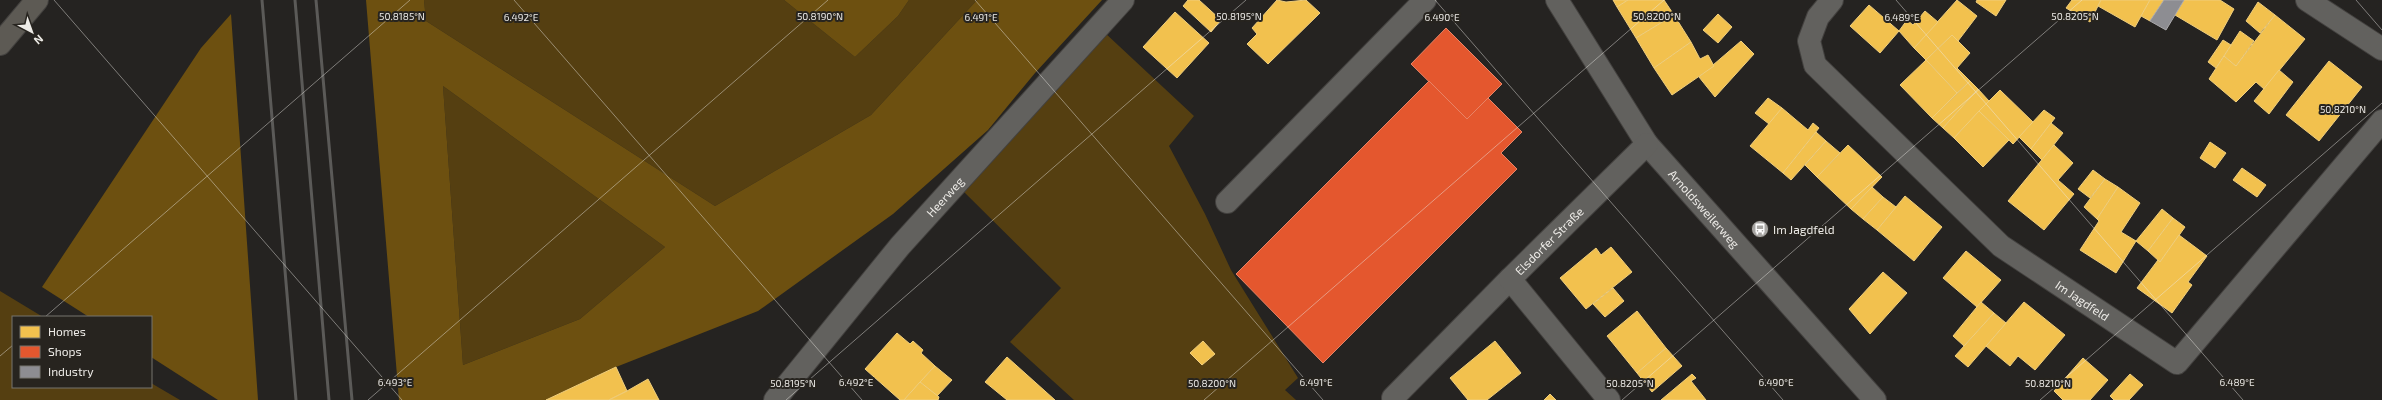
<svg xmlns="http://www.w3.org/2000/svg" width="2382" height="400" font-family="'Exo 2',sans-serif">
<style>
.green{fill:#553f11}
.forest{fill:#6d5010;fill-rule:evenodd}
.homes{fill:#f2c14e;stroke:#f0ce7c}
.shops{fill:#e4572e;stroke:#e78366}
.industry{fill:#8d8d92;stroke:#aaa9ac}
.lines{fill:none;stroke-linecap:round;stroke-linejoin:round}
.minor-casing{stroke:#43413f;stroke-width:24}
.major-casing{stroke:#43413f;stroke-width:24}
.minor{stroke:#62615e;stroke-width:22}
.major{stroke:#5d5a54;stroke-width:22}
.rail{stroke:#5b5a58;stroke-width:3}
.ticks{fill:none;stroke:#edebe7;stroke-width:1;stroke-opacity:0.45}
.labels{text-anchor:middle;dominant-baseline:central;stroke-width:4;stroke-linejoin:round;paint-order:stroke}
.street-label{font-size:12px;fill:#edebe7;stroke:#27241f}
.poi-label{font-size:12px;fill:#edebe7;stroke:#27241f;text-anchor:start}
.ticks-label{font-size:10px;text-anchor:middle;fill:#edebe7;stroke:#27241f;stroke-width:4;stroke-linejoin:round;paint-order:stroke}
</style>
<rect width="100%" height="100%" fill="#252321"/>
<g class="green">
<polygon points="424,0 784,0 855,57 898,16 909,0 977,0 871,115 715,206 426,21"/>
<polygon points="1104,32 1194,116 1169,146 1205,214 1231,270 1298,378 1285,390 1296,400 1074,400 1010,342 1061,288 961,189"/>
<polygon points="443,86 665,247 580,319 463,365"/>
<polygon points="0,291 43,317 13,317 13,387 151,387 151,383 180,400 0,400"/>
</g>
<g class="forest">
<path d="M366,0H424L426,21L715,206L871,115L977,0H1102L1035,73L988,130L893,214L758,311L616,367L546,400H399ZM443,86L665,247L580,319L463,365Z"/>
<polygon points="784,0 909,0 898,16 855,57"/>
<polygon points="231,14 258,400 218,400 151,357 151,317 89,317 42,287 201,48"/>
</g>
<g class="homes">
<polygon points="1188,0 1199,0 1221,20 1211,32 1183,6"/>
<polygon points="1277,0 1286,2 1306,0 1320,13 1268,64 1247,44 1257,34 1252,28"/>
<polygon points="1613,0 1628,0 1617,7"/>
<polygon points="1628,0 1664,0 1674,15 1636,38 1617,7"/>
<polygon points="1957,0 1977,16 1958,41 1952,35 1926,60 1914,48"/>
<polygon points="1977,0 2006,0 1996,16 1976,2"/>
<polygon points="2072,0 2101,0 2090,22 2066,8"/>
<polygon points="2101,0 2150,0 2135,27 2098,6"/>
<polygon points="2150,0 2164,0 2150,21 2141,16"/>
<polygon points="2184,0 2220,0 2234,9 2217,40 2175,15"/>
<polygon points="2258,2 2275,15 2260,33 2246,21"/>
<polygon points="1869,5 1899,31 1880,53 1850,26"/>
<polygon points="1925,11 1938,22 1914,48 1899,31 1907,20 1913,25"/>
<polygon points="1175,12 1209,43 1177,78 1143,47"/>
<polygon points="1718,14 1732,27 1718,43 1703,30"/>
<polygon points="1674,15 1691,42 1654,68 1636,38"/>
<polygon points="2275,15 2305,39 2264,89 2256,82 2236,102 2209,79 2224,56 2236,66"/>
<polygon points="2240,31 2254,41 2236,66 2224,56"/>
<polygon points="1952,35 1970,53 1957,68 1970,81 1957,93 1926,60"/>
<polygon points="2223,40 2231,45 2216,68 2208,62"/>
<polygon points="1741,41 1754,54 1715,97 1699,77"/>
<polygon points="1691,42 1700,59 1708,55 1714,66 1672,95 1654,68"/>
<polygon points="1926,60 1957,93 1932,118 1900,85"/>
<polygon points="2329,61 2362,87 2319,141 2286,115"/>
<polygon points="2279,70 2293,82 2269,114 2254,101"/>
<polygon points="1970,81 1978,89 1943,128 1932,118"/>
<polygon points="1978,89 1989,101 1954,138 1943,128"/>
<polygon points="2000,90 2033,122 2013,144 1979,111"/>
<polygon points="1768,98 1782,108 1769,124 1755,113"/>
<polygon points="1782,108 1808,130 1813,123 1819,128 1783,173 1750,146"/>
<polygon points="2044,110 2055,118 2031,149 2019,137"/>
<polygon points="1979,111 2009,140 1983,167 1954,138"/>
<polygon points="2051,123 2063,133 2042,160 2031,149"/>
<polygon points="1816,132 1826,141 1791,180 1783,173"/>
<polygon points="1826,141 1840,153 1817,177 1805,165"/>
<polygon points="2210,142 2226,153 2215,168 2200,158"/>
<polygon points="1848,145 1882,177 1851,209 1817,177"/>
<polygon points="2054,145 2073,163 2058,180 2074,194 2044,230 2008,201"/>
<polygon points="2242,168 2266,185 2257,197 2233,180"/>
<polygon points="2093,170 2105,179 2090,198 2078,189"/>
<polygon points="2105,179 2118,187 2097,219 2084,207"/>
<polygon points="1872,187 1883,197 1863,219 1851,209"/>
<polygon points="2118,187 2140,203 2121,232 2136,241 2116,273 2080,250 2099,221 2097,219"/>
<polygon points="1905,196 1942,227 1914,261 1877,230"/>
<polygon points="1883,197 1896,207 1877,230 1863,219"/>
<polygon points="2162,209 2173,218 2148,251 2136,241"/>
<polygon points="2173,218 2185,227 2160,262 2148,251"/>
<polygon points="2179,235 2207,256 2188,282 2192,285 2172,313 2137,288 2158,260 2160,262"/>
<polygon points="1611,247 1632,272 1586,309 1560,278 1596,248 1601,255"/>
<polygon points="1966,251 2001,280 1977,307 1943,278"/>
<polygon points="1883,272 1907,293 1870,334 1849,309"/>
<polygon points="1613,288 1624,301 1605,317 1593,304"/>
<polygon points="1981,302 1994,313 1964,346 1953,336"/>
<polygon points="2024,302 2065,335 2035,370 2018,356 2010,366 1986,346"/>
<polygon points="1637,311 1666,348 1637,373 1607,336"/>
<polygon points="1994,313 2006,323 1968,367 1955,356"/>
<polygon points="897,333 910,344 913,341 923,350 921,353 935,366 904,400 900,400 865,369"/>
<polygon points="1203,341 1215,354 1202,365 1190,353"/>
<polygon points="1495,341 1521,373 1487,400 1468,400 1450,378"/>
<polygon points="1666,348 1682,366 1652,392 1637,373"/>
<polygon points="1007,357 1055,400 1007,400 985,382"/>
<polygon points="2083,358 2108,380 2090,400 2063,400 2054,391"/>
<polygon points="935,366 952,380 937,396 920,382"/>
<polygon points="616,367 627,391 609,400 546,400"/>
<polygon points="1692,374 1696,378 1691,381 1706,400 1661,400"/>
<polygon points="2130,374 2143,385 2129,400 2114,400 2110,396"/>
<polygon points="648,379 659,400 609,400 627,391"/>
<polygon points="920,382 939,397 938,400 904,400"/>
<polygon points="1550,394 1556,400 1544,400"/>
</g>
<g class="shops">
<polygon points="1446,28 1502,84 1467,119 1411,64"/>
<polygon points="1429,81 1467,119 1488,98 1522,132 1501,153 1517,169 1323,363 1236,274"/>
</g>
<polygon class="industry" points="2164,0 2184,0 2166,30 2150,21"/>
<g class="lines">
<g class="minor-casing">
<g id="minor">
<path id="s1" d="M1557,0L1647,144L1875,400"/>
<path id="s2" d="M1832,0L1818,17L1809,41L1815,65L2001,246L2177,363L2382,121"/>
<polyline points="2307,0 2382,49"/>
<polyline points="1227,202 1425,0"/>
<polyline points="1393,398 1510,279"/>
<path id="s3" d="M775,400L900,246L1123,0"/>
<path id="s4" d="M1609,400L1510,279L1647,144"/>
</g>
</g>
<g class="major-casing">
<polyline id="major" points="0,44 37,0"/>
</g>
<use href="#minor" class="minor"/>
<use href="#major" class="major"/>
<g class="rail">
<polyline points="262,0 296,400"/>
<polyline points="295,0 329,400"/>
<polyline points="316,0 352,400"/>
</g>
</g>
<path class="ticks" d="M54,0L402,400M514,0L862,400M975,0L1323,400M1435,0L1783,400M1896,0L2243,400M2356,0L2382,30M45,317L410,0M0,356L13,345M368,400L828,0M786,400L1246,0M1204,400L1664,0M1622,400L2082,0M2040,400L2382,103"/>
<defs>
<g id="bus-disc" transform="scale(0.9)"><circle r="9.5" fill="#a7a5a2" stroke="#27241f"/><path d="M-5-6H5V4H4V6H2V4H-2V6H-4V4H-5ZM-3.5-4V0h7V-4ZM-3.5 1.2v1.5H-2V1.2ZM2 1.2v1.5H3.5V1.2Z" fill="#fff"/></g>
</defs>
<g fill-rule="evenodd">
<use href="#bus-disc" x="1760" y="229"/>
</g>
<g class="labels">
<g class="street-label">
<text stroke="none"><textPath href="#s3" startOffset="265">Heerweg</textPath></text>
<text stroke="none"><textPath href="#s1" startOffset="256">Arnoldsweilerweg</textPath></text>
<text stroke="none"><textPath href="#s4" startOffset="211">Elsdorfer Straße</textPath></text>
<text stroke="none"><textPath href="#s2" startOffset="430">Im Jagdfeld</textPath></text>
</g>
<g class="poi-label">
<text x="1773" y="229">Im Jagdfeld</text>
</g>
</g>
<g class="ticks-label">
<text x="402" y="20">50.8185°N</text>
<text x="820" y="20">50.8190°N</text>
<text x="1239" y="20">50.8195°N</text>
<text x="1657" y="20">50.8200°N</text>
<text x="2075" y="20">50.8205°N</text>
<text x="1442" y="21">6.490°E</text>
<text x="1902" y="21">6.489°E</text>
<text x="521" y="21">6.492°E</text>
<text x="981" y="21">6.491°E</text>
<text x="2343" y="113">50.8210°N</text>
<text x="395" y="386">6.493°E</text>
<text x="856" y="386">6.492°E</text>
<text x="1316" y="386">6.491°E</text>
<text x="1776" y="386">6.490°E</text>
<text x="2237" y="386">6.489°E</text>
<text x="793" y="387">50.8195°N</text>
<text x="1212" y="387">50.8200°N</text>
<text x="1630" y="387">50.8205°N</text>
<text x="2048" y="387">50.8210°N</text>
</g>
<rect x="12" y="316" width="140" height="72" fill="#27241f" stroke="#76746f"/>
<rect x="20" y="326" width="20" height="12" fill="#f2c14e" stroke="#76746f"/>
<text x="48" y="336" font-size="12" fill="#edebe7">Homes</text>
<rect x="20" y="346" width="20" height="12" fill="#e4572e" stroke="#76746f"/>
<text x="48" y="356" font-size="12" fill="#edebe7">Shops</text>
<rect x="20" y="366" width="20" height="12" fill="#8d8d92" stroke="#76746f"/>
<text x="48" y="376" font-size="12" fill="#edebe7">Industry</text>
<g transform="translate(32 32) rotate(139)" stroke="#27241f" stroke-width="3" paint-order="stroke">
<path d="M0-3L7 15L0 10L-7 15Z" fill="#edebe7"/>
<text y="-6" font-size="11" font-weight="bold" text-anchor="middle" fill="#edebe7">N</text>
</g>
</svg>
